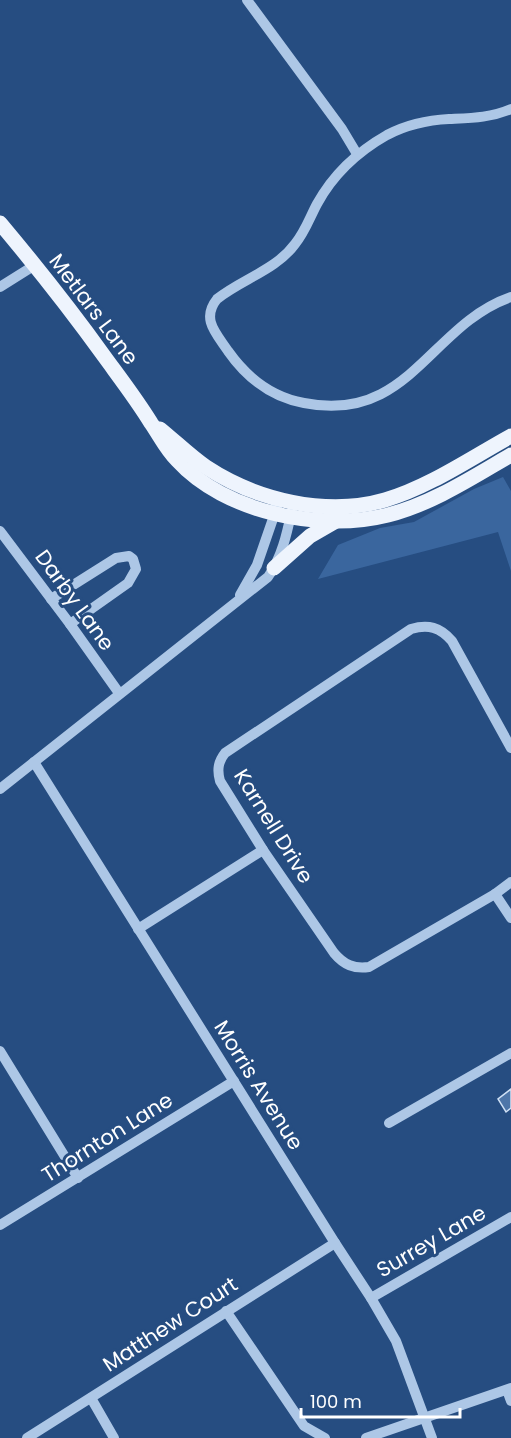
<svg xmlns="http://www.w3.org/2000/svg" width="511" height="1438" font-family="Poppins,sans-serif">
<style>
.green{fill:#3a669e}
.building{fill:#4e76a9;stroke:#d0e1f5;stroke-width:1.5}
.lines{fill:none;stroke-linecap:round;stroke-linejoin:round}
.minor{stroke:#adc7e6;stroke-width:10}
.major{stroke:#eef4fd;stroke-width:15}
.labels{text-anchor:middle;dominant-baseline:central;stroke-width:6;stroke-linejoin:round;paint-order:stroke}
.street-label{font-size:21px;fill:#fff;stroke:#264d81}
</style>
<rect width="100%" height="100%" fill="#264d81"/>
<polygon class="green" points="503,477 511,491 511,571 498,532 318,579 338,545 380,528 414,522 474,489"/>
<polygon class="building" points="511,1089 511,1108 506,1112 498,1099"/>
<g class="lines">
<g class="minor">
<polyline points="247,0 342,129 357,154"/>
<path d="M511,109C490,118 471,118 449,119C428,120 406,125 387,135C357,152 334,173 317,204C310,217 305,232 295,244C276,270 242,279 217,299C201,319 216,333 228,351C247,378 271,397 304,403C409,424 430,325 511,297"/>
<polyline points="0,287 35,265"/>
<polyline points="0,531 70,624 119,693"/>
<polyline points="240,595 257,565 277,507"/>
<polyline points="51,599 116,558 129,556 133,559 136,569 128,583 70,624"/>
<path d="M511,748L452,641C440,627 428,624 411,629L225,753C218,762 217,770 220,781L263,850L334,953C344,965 354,969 369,967L495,894L511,882"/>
<polyline points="34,762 335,1243 371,1298 396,1341 432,1438"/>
<path d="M0,789L268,577C282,557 287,533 292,510"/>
<polyline points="495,894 511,918"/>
<polyline points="138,929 263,850"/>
<polyline points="0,1051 78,1178"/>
<polyline points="389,1123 511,1053"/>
<polyline points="0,1225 234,1081"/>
<polyline points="371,1298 511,1217"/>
<polyline points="226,1311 304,1426 325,1438"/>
<polyline points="507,1390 511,1401"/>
<polyline points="91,1398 114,1438"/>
<polyline points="27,1438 335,1243"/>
<polyline points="366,1438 511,1388"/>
</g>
<g class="major">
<path d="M0,223C36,266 71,310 104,356C120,378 137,400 151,423C160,436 166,449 177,460C225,513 321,532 388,515C432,504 473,477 511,455"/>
<path d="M160,429C176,442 190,456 206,467C256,500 326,517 385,500C429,487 471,458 511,436"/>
<polyline points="274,568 310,536 336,521"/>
</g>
</g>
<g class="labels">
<g class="street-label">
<text transform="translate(94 309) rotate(53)">Metlars Lane</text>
<text transform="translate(75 600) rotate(54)">Darby Lane</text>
<text transform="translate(274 826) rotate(58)">Karnell Drive</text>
<text transform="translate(259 1085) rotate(58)">Morris Avenue</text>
<text transform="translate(107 1137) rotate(-32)">Thornton Lane</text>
<text transform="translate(431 1241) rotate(-30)">Surrey Lane</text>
<text transform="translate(170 1324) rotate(-33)">Matthew Court</text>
</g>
</g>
<path d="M301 1408v9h159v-9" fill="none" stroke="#ffffff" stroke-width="3"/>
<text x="310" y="1408" font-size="18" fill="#ffffff" stroke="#264d81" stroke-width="4.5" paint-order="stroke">100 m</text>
</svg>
